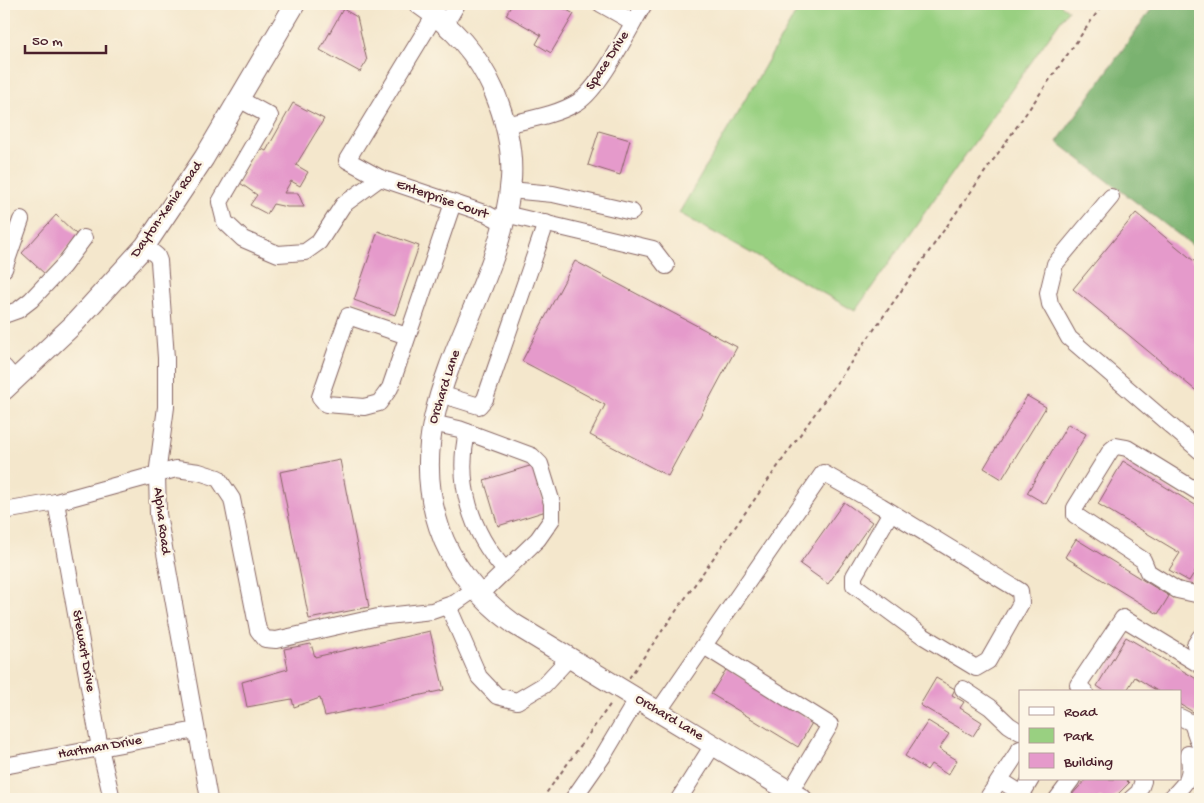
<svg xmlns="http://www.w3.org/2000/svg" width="1204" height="803" font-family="'Gochi Hand',sans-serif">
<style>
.green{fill:#99d081;stroke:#727856}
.forest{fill:#7ab26f;stroke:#62684d}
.building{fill:#e59acb}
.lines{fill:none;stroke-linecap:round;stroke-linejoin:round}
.minor-casing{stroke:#866563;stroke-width:18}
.major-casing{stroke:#866563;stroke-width:22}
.path{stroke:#866563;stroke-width:2;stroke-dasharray:4 4;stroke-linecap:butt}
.minor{stroke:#fff;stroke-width:16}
.major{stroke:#fff;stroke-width:20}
.labels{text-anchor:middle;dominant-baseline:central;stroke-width:5;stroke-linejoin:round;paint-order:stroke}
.street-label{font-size:14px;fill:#4a1f2b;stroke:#fcf5e5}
</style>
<rect width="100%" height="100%" fill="#fcf5e5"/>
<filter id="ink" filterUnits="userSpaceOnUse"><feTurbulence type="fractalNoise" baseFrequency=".02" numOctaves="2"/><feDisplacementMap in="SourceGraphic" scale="10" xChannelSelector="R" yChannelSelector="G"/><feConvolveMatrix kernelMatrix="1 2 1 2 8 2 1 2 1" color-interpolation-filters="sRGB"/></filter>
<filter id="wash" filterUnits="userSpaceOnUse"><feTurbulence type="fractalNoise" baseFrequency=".0096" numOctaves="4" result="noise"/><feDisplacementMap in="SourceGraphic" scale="20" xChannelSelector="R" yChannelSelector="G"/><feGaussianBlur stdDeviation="1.12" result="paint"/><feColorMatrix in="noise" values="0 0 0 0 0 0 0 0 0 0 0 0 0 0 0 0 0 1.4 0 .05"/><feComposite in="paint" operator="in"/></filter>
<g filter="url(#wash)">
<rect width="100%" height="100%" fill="#f4e7cc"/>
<polygon class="green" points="801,4 1059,4 1068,10 855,311 679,213"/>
<polygon class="forest" points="1155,4 1200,4 1200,251 1057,142"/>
<g id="blocks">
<g class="building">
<polygon points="512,4 556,4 574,14 551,53 536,44 541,35 506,15"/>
<polygon points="343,9 357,17 367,61 360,72 320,50"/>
<polygon points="293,103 324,119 296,165 308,172 300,186 291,181 284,193 298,193 304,207 287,207 273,204 267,214 250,205 257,195 240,183 260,148 266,151"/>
<polygon points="599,131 630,140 620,175 588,165"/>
<polygon points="1136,213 1200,266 1200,394 1073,289"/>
<polygon points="56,215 78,236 45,274 22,253"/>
<polygon points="378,231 419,246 395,315 354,300"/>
<polygon points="575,261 737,347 668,476 590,435 605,405 522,361"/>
<polygon points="1027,396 1046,407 1002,479 984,468"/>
<polygon points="1068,424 1086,434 1046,504 1027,493"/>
<polygon points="340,460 369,607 309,619 280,472"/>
<polygon points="1123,461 1200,508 1200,563 1189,581 1169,570 1180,553 1098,504"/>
<polygon points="533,465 546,511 498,526 484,480"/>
<polygon points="844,502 872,522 828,584 800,564"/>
<polygon points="1076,539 1169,596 1158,614 1065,557"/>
<polygon points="430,631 444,690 325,716 320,698 294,707 292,699 247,707 242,682 288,669 284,649 311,644 315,657"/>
<polygon points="1126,637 1200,681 1200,716 1180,704 1180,692 1159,692 1135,677 1126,692 1106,692 1097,686"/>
<polygon points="727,668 813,721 798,747 711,694"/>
<polygon points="936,678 955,689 952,695 964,702 960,708 982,722 973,736 920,705"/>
<polygon points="928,721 949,734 939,749 957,760 948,775 931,764 927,770 905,756"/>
<polygon points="1086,779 1125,779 1129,783 1113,799 1103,799 1100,797 1098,799 1073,799 1070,797"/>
</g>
</g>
</g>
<g filter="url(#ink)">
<use href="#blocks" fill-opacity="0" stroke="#866563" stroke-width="1"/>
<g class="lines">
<g class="minor-casing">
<g id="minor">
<polyline points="601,4 633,22"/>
<polyline points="435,15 347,160 380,178 487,214 504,223"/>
<polyline points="446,23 457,4"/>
<polyline points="239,99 270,116 220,202 225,222 243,239 278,254 305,252 319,242 343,205 380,178"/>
<path d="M506,125C530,119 557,115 578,102C601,87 629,29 644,4"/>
<polyline points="510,190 553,194 632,212"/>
<polyline points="1111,197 1055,264 1048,293 1050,304 1069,338 1200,451"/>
<polyline points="505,214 653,249 666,266"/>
<polyline points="145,246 157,256 159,261 166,358 166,407 157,475 158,514 209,799"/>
<polyline points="4,269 21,220"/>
<polyline points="4,315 18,310 31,300 63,266 84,238"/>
<polyline points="407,336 348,316 320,397 326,404 364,407 379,403 390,388 453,203"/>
<polyline points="4,367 15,380"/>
<polyline points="440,394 479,406 485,399 546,223"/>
<polyline points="432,423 459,429 532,456 540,464 552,503 552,519 538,539 480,595"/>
<path d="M467,432C456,482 470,532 505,570"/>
<polyline points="1200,493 1127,448 1116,446 1111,450 1075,508 1075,515 1143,560 1148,572 1177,590 1200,595"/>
<polyline points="56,502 100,748 112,799"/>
<polyline points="4,511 56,502 176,469 199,472 218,478 232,499 258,630 265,639 276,640 378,617 432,611 455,603 475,589"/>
<polyline points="448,606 479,677 497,696 517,701 544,685 569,658"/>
<polyline points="1195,645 1200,637"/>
<polyline points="704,646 830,725 790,792"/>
<polyline points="963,689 990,707 1009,725 1020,732"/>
<polyline points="1085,692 1078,685 1123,618 1200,665"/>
<polyline points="658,712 823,473 881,506 1020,591 1021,603 988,661 976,668 923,636 854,585 854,576 891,512"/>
<polyline points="1180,717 1192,723 1200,746"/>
<polyline points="4,766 196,730"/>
<polyline points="1000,780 1022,794 1021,799"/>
<polyline points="1022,794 1031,779"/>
<polyline points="573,799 603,756 637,699"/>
<polyline points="679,799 713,745"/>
<polyline points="987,799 1020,749"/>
<polyline points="1057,799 1072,779"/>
<polyline points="1131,799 1139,792 1143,781 1142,779"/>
<path d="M1170,799C1185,784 1194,777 1188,754"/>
</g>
</g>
<g class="major-casing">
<g id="major">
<path d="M419,4C453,27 477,53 494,91C505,118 513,150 511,179C502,301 396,400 439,527C452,567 480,599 514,624L802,799"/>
<polyline points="4,390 73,325 145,246 204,158 295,4"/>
</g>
</g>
<g class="path">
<polyline points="629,678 1103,4"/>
<polyline points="542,799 612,702"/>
</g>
<use href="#minor" class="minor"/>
<use href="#major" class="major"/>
</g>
</g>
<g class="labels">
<g class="street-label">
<text transform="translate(608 61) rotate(-57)">Space Drive</text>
<text transform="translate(442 200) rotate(19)">Enterprise Court</text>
<text transform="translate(167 210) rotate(-55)">Dayton-Xenia Road</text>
<text transform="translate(445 387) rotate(-72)">Orchard Lane</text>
<text transform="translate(161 521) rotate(83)">Alpha Road</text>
<text transform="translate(83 651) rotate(80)">Stewart Drive</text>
<text transform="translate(669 718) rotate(31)">Orchard Lane</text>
<text transform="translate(100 748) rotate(-10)">Hartman Drive</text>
</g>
</g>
<rect width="1204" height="803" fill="none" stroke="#fcf5e5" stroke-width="20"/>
<rect x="1019" y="690" width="162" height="90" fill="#fcf5e5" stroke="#b59f9b"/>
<rect x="1029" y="707" width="25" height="8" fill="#ffffff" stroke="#b59f9b"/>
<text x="1064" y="716" font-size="15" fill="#4a1f2b">Road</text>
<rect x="1029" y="728" width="25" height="15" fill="#99d081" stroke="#b59f9b"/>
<text x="1064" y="740" font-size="15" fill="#4a1f2b">Park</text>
<rect x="1029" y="753" width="25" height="15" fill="#e59acb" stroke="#b59f9b"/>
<text x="1064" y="766" font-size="15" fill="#4a1f2b">Building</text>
<path d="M25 45v8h81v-8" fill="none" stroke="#4a1f2b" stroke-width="2.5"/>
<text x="32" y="45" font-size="15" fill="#4a1f2b" stroke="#fcf5e5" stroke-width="4" paint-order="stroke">50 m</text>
</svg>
